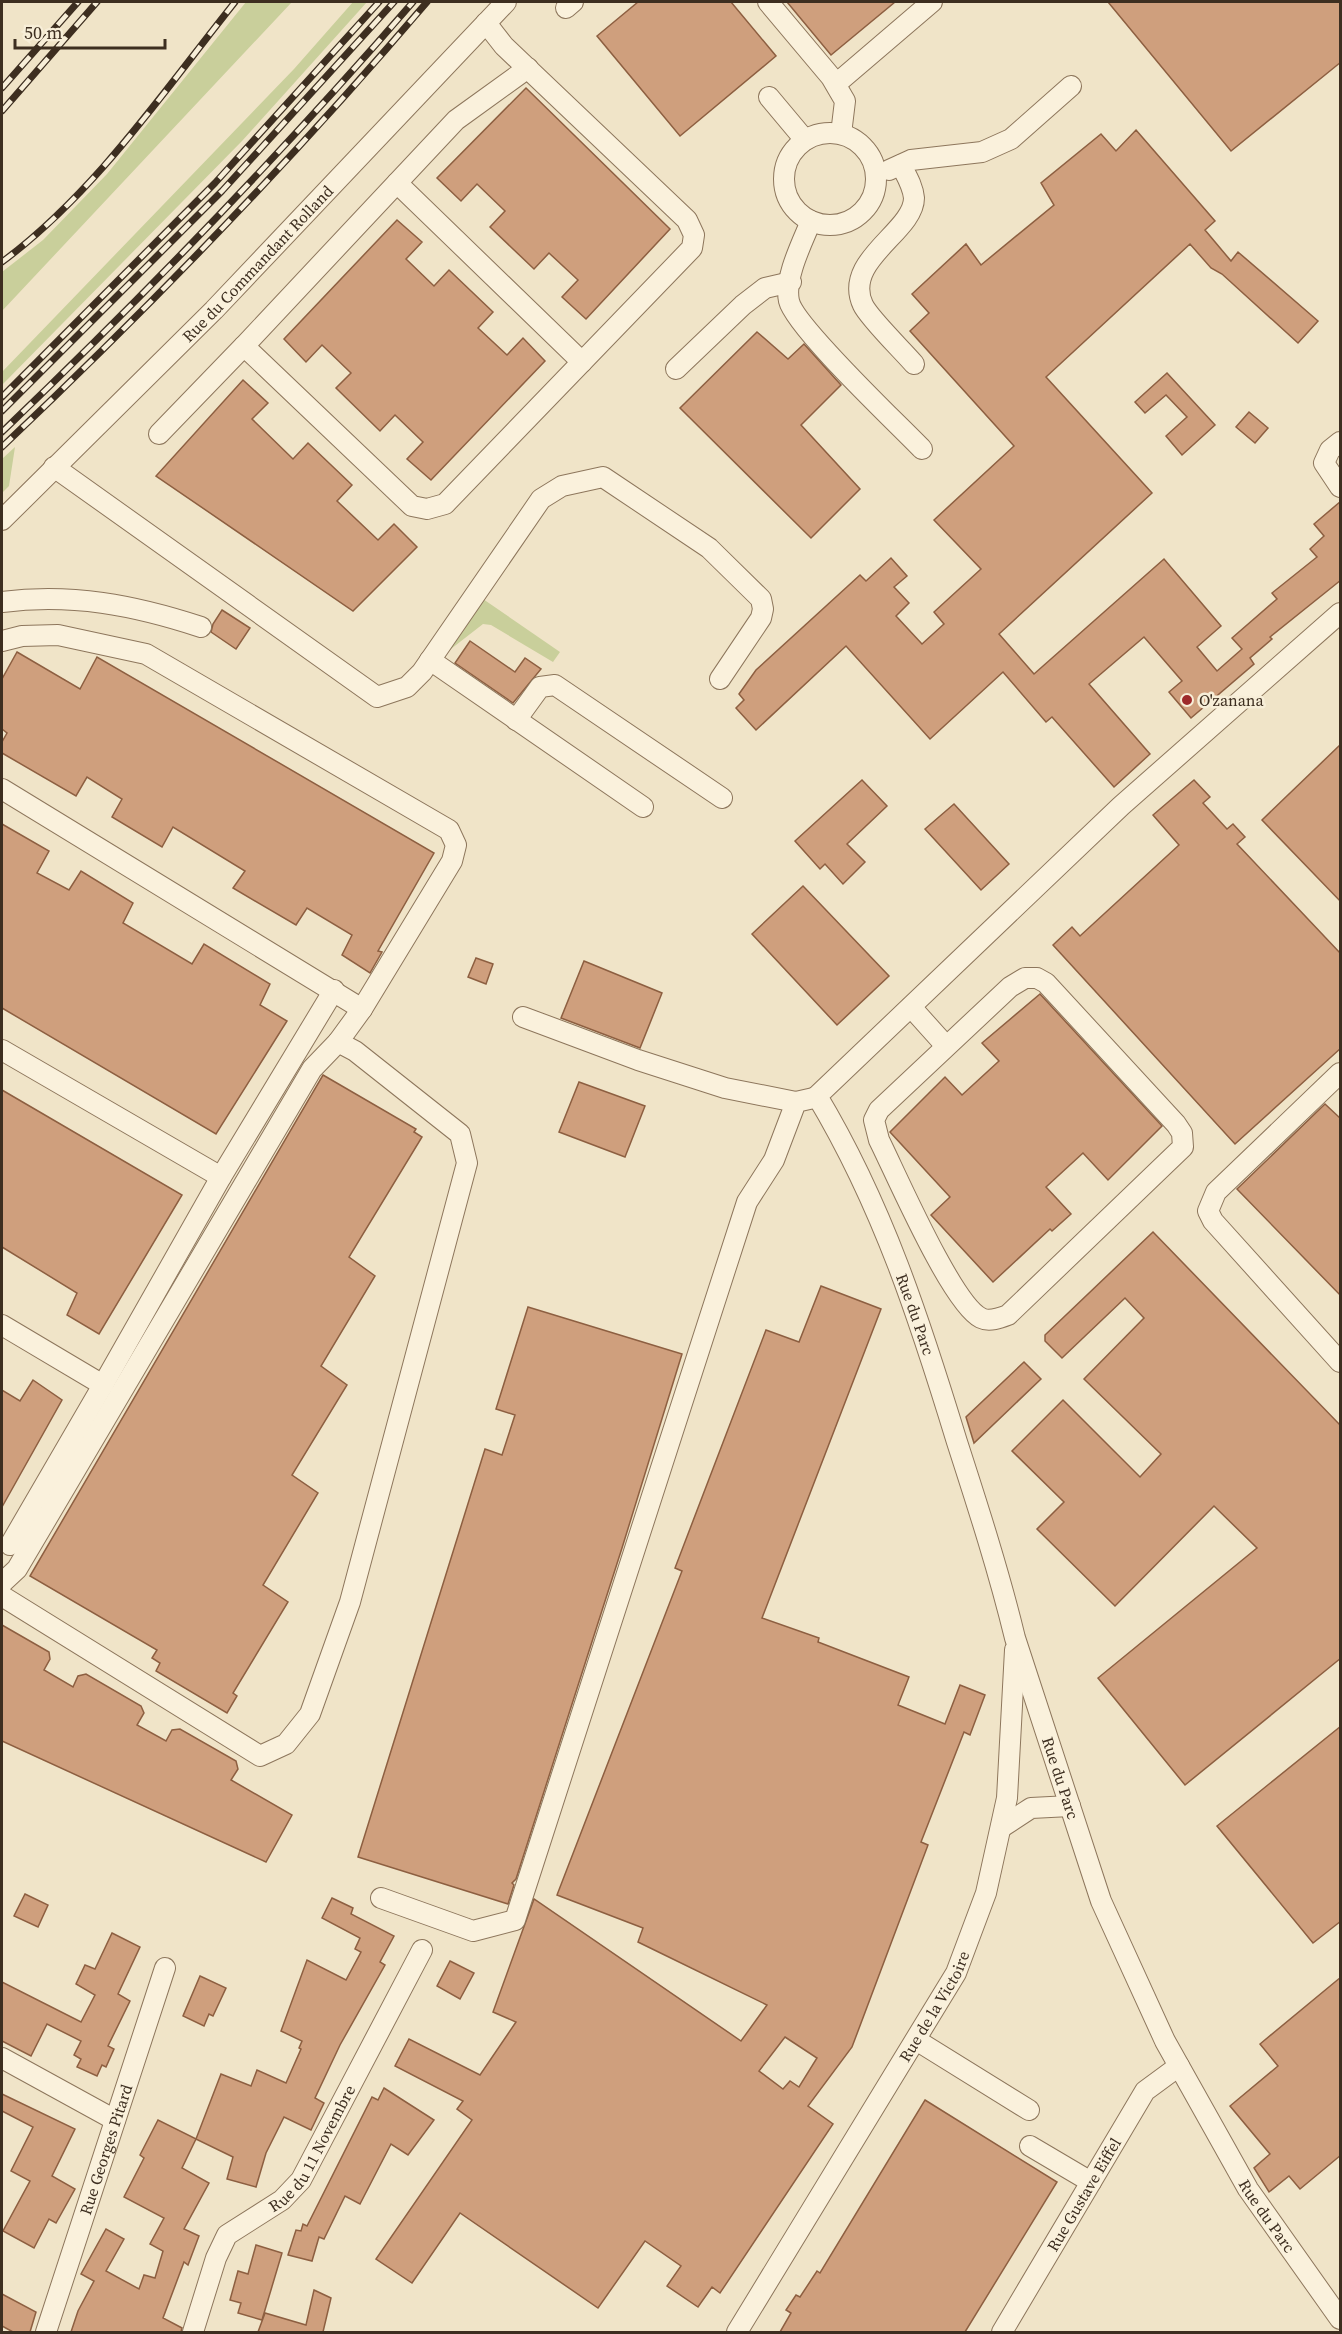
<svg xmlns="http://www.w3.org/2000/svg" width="1342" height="2334" viewBox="0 0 1342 2334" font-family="'Source Serif 4',serif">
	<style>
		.green { fill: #c9cf9b }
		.building { fill: #cf9f7d; stroke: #8d5f41; stroke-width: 1.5; fill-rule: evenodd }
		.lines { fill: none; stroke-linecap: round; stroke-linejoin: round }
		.minor-casing { stroke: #8d765c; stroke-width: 22 }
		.minor { stroke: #faf1dc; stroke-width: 20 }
		.rail-casing { stroke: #3d2e20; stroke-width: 7 }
		.rail { stroke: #f7eed8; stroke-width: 4.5; stroke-dasharray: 14; stroke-linecap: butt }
		.poi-dot { fill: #9e2a2b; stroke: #f7eed8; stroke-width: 2 }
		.labels { text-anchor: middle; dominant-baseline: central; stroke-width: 5; stroke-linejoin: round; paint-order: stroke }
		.street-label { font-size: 16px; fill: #3d2e20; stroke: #f7eed8 }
		.poi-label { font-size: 16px; fill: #3d2e20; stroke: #f7eed8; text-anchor: start }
	</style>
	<rect width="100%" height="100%" fill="#f0e4c8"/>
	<g class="green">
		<polygon points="246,2 292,2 2,311 2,272 43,240 107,174"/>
		<polygon points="353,2 367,2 242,141 2,385 2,372 294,69"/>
		<polygon points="15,447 9,486 2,493 2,459"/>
		<polygon points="483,599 560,652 553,662 491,625 483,624 447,652"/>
	</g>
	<g class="building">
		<polygon points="638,2 731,2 776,56 680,136 597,36"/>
		<polygon points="787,2 895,2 831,55"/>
		<polygon points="1108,2 1341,2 1341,62 1231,151"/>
		<polygon points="526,88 670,229 586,319 562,297 578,280 549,253 534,269 490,227 505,211 477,184 461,201 437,178"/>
		<polygon points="1136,130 1215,221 1205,230 1231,261 1238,252 1318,321 1298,343 1222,274 1211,268 1190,244 1046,377 1152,493 999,634 1034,674 1164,559 1221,626 1197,647 1217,671 1242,649 1232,638 1277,599 1272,593 1317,557 1310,549 1324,536 1314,524 1341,501 1341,580 1270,637 1272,639 1250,658 1254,664 1191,718 1169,692 1182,681 1144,637 1089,684 1150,754 1114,787 1052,717 1046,722 1003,672 930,739 846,646 756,730 736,708 744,700 739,694 756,670 860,575 866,581 891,558 907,576 894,587 909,603 896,616 922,644 944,624 934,612 981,569 934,520 1014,446 910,331 929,313 912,294 966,244 981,265 1054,205 1041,183 1101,134 1116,151"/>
		<polygon points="397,220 422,242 406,259 434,286 449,270 493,312 478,328 507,355 523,338 545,361 431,480 407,459 423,442 395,415 380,431 336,388 351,373 322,345 306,362 284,339"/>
		<polygon points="757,332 788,359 804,344 841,385 801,425 860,489 811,538 680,408"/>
		<polygon points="1167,373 1215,425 1182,455 1166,436 1187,417 1166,395 1145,413 1135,402"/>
		<polygon points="243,380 268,403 252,419 293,459 308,443 352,485 337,501 378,540 394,524 417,547 353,611 156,476"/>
		<polygon points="1249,412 1268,428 1255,443 1236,427"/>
		<polygon points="222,610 250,628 236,649 211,632 213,624"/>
		<polygon points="470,641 515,672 525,658 541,669 513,703 455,663"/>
		<polygon points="17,652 80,689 97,657 434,853 378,951 382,952 370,973 342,955 352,935 307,908 296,925 233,888 245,871 173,827 162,847 112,817 122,799 87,777 76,796 2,753 2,742 7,733 2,729 2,679"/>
		<polygon points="1341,744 1341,902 1262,820"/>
		<polygon points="862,780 887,806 847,844 865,862 843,884 825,864 820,869 795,841"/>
		<polygon points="1194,780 1210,797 1203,803 1227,829 1233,824 1245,837 1237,844 1341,954 1341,1048 1235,1144 1053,945 1072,927 1080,936 1179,845 1153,815"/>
		<polygon points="954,804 1009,864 981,890 925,829"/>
		<polygon points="2,824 49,851 37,873 69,890 81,871 133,903 123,923 192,964 204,944 270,984 260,1005 287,1021 216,1134 2,1008"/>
		<polygon points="803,886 889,976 837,1025 752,934"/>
		<polygon points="476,958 493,964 486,984 468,977"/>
		<polygon points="584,961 662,993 640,1048 561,1018"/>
		<polygon points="1040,994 1162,1126 1108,1180 1083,1153 1046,1187 1071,1214 1052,1231 1050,1229 993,1282 931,1215 950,1197 890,1132 945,1077 962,1095 999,1061 982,1043"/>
		<polygon points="323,1075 416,1129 414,1132 422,1137 349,1257 375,1276 321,1366 347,1385 292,1475 318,1493 263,1585 288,1602 233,1693 237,1696 227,1713 156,1671 160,1663 152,1658 157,1650 30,1576"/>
		<polygon points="579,1082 645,1106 625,1157 559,1132"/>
		<polygon points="2,1090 182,1195 99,1334 67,1315 77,1293 2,1247"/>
		<polygon points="1325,1104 1341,1119 1341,1296 1237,1189"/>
		<polygon points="1153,1232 1341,1426 1341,1658 1185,1785 1098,1678 1257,1548 1214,1506 1115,1606 1037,1529 1064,1502 1012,1451 1063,1400 1140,1477 1161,1454 1084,1379 1144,1318 1125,1298 1062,1358 1045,1341 1045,1335"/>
		<path d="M821,1286L881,1309L762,1618L819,1638L818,1642L909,1677L898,1705L945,1724L960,1685L985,1695L970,1735L964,1732L921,1842L928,1845L852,2047L808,2106L833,2124L720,2293L712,2287L698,2307L667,2286L681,2266L645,2241L598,2308L460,2213L412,2283L376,2259L472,2120L457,2109L463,2101L395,2066L409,2039L480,2075L516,2022L493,2012L534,1899L741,2041L767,2005L638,1942L643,1928L557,1895L682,1571L675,1568L766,1330L799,1342ZM785,2037L817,2058L799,2087L790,2081L783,2089L759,2071Z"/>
		<polygon points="528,1307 682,1354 622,1548 516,1879 512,1883 514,1885 508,1904 358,1857 485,1449 502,1455 515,1415 496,1409"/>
		<polygon points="1024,1362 1041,1379 974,1443 966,1417"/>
		<polygon points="33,1380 62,1400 2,1507 2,1390 20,1401"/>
		<polygon points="2,1625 49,1652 50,1659 44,1670 73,1687 78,1676 86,1674 141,1706 144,1713 137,1725 166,1741 172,1730 180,1729 236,1761 238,1769 231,1780 292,1815 266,1862 2,1741"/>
		<polygon points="1341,1726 1341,1921 1313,1943 1217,1826"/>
		<polygon points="25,1894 48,1905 38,1927 14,1916"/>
		<polygon points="332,1898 353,1908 351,1914 394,1936 380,1962 385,1965 340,2045 315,2098 324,2103 311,2130 284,2117 266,2153 256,2187 227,2179 233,2157 196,2139 182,2168 209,2183 184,2229 199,2236 188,2265 184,2262 163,2318 182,2328 181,2332 71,2332 78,2311 94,2281 81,2274 106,2229 124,2239 106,2271 139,2289 144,2275 155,2278 163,2251 150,2244 164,2218 124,2197 144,2158 140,2155 158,2120 196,2139 221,2074 251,2086 257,2070 286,2083 301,2049 299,2048 302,2041 281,2031 307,1960 346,1980 361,1952 355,1949 360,1938 322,1918"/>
		<polygon points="112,1933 140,1947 118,1994 130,2001 108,2046 114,2049 106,2067 102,2065 97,2076 77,2067 81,2059 74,2055 81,2041 47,2024 31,2056 2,2041 2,1982 81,2022 95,1995 76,1984 85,1965 95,1969"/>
		<polygon points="450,1961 474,1973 460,1999 437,1986"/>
		<polygon points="200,1976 226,1988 213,2016 209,2014 204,2026 183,2016"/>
		<polygon points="1341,1977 1341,2155 1300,2189 1289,2176 1269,2192 1254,2168 1270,2154 1230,2106 1278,2066 1260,2044"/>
		<polygon points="384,2088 434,2120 408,2155 391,2144 360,2204 345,2196 324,2239 319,2237 312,2261 288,2255 296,2230 301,2231 303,2224 307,2226 372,2097 378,2100"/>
		<polygon points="2,2094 75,2129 52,2176 75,2189 56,2223 49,2219 34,2248 3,2231 30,2181 11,2171 33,2127 2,2111"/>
		<polygon points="925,2100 1057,2182 965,2332 780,2332 791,2313 786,2310 796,2295 800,2297 817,2271 820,2273"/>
		<polygon points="256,2245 282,2253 262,2320 238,2313 241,2303 230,2300 238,2271 248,2274"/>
		<polygon points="314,2290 331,2298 323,2332 258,2332 265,2313 306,2325"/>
		<polygon points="2,2294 36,2312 30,2332 13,2332 2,2326"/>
	</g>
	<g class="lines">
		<defs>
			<g id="minor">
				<polyline points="768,2 831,77 845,101 841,134"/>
				<polyline points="566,8 573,2"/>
				<polyline points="836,84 932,2"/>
				<polyline points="769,97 805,140"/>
				<circle cx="830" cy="179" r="46"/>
				<path d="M901,165C906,175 913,186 914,198C914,232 842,260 863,305C869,318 903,351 914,364"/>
				<polyline points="889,170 911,160 982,152 1011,139 1071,86"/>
				<polyline points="397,183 582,362"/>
				<path d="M811,221C802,243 784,278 789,301C795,327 898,424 922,449"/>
				<polyline points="244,346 456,120 528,68"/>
				<polyline points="676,369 743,305 765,288 791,282"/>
				<polyline points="159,434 244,346 412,506 427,509 445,504 692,248 694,235 687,220 504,46 486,23"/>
				<polyline points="1340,442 1330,450 1324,463 1340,487"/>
				<polyline points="54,467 377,697 407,687 422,672 541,499 562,486 603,477 709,548 761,599 763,609 761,618 720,679"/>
				<path id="s1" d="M2,520L214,310L506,2"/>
				<path d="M2,602C71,593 134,605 201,627"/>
				<path id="s2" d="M1340,613L1121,806L817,1096C883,1206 920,1321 957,1442C978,1507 999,1572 1015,1638L1101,1901L1165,2041L1248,2189L1340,2319"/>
				<polyline points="2,641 22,636 58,635 146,654 449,830 456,845 452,861 362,1009 338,1042"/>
				<polyline points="430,660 643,807"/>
				<polyline points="516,720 540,687 555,685 722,798"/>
				<polyline points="2,789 362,1009"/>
				<path d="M1025,978H1037L1046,983L1176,1124L1182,1133L1183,1147L1008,1315C1000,1318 989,1322 981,1318C952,1304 896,1174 879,1140L874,1120L879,1110L1010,987Z"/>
				<polyline points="911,1007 946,1046"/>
				<polyline points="523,1017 638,1060 725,1088 796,1102"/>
				<polyline points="2,1050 221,1177 334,990"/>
				<polyline points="1340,1073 1216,1192 1208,1211 1213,1221 1340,1362"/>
				<polyline points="2,1325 103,1385 221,1177"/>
				<polyline points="10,1545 103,1385"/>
				<polyline points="2,1583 17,1569 312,1069 338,1042 355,1051 460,1134 467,1163 350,1602 310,1714 286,1744 260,1756 2,1596"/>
				<polyline points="1002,1827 1031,1808 1070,1806"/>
				<polyline points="381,1898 473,1931 515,1920 747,1202 774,1160 796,1102 818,1097"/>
				<polyline points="916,2040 1029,2110"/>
				<polyline points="2,2058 115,2120"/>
				<polyline points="1030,2146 1091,2182"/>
				<path id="s3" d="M46,2332L165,1968"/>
				<path id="s4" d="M193,2332L216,2258L227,2235L282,2200L301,2180L422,1950"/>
				<path id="s5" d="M737,2332L956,1973L986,1893L1007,1798L1015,1650"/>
				<path id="s6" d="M1002,2332L1145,2091L1179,2066"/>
			</g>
		</defs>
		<use href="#minor" class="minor-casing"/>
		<use href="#minor" class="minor"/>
		<defs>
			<g id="rail">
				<polyline points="2,88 78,2"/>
				<polyline points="2,111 97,2"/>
				<path d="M2,262C96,192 163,92 235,2"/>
				<polyline points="2,397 215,183 379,2"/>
				<polyline points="2,411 222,191 394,2"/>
				<path d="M2,432C145,295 283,152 413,2"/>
				<path d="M2,447C151,306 294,158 427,2"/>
			</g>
		</defs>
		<use href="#rail" class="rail-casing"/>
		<use href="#rail" class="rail"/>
	</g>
	<circle class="poi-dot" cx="1187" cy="700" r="6"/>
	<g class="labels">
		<g class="street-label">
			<text stroke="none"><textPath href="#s1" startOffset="362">Rue du Commandant Rolland</textPath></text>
			<text stroke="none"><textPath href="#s2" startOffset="952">Rue du Parc</textPath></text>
			<text stroke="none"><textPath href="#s2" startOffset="1438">Rue du Parc</textPath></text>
			<text stroke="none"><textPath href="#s5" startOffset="381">Rue de la Victoire</textPath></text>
			<text stroke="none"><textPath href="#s4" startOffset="228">Rue du 11 Novembre</textPath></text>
			<text stroke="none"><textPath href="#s3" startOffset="192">Rue Georges Pitard</textPath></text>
			<text stroke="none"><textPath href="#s6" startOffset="160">Rue Gustave Eiffel</textPath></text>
			<text stroke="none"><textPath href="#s2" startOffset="1924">Rue du Parc</textPath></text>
		</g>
		<g class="poi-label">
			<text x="1199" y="700">O'zanana</text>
		</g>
	</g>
	<rect width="1342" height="2334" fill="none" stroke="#3d2e20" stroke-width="6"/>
	<path d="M15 39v9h150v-9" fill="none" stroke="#3d2e20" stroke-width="3"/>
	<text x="24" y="39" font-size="18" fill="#3d2e20" stroke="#f7eed8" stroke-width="4.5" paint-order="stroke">50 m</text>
</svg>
